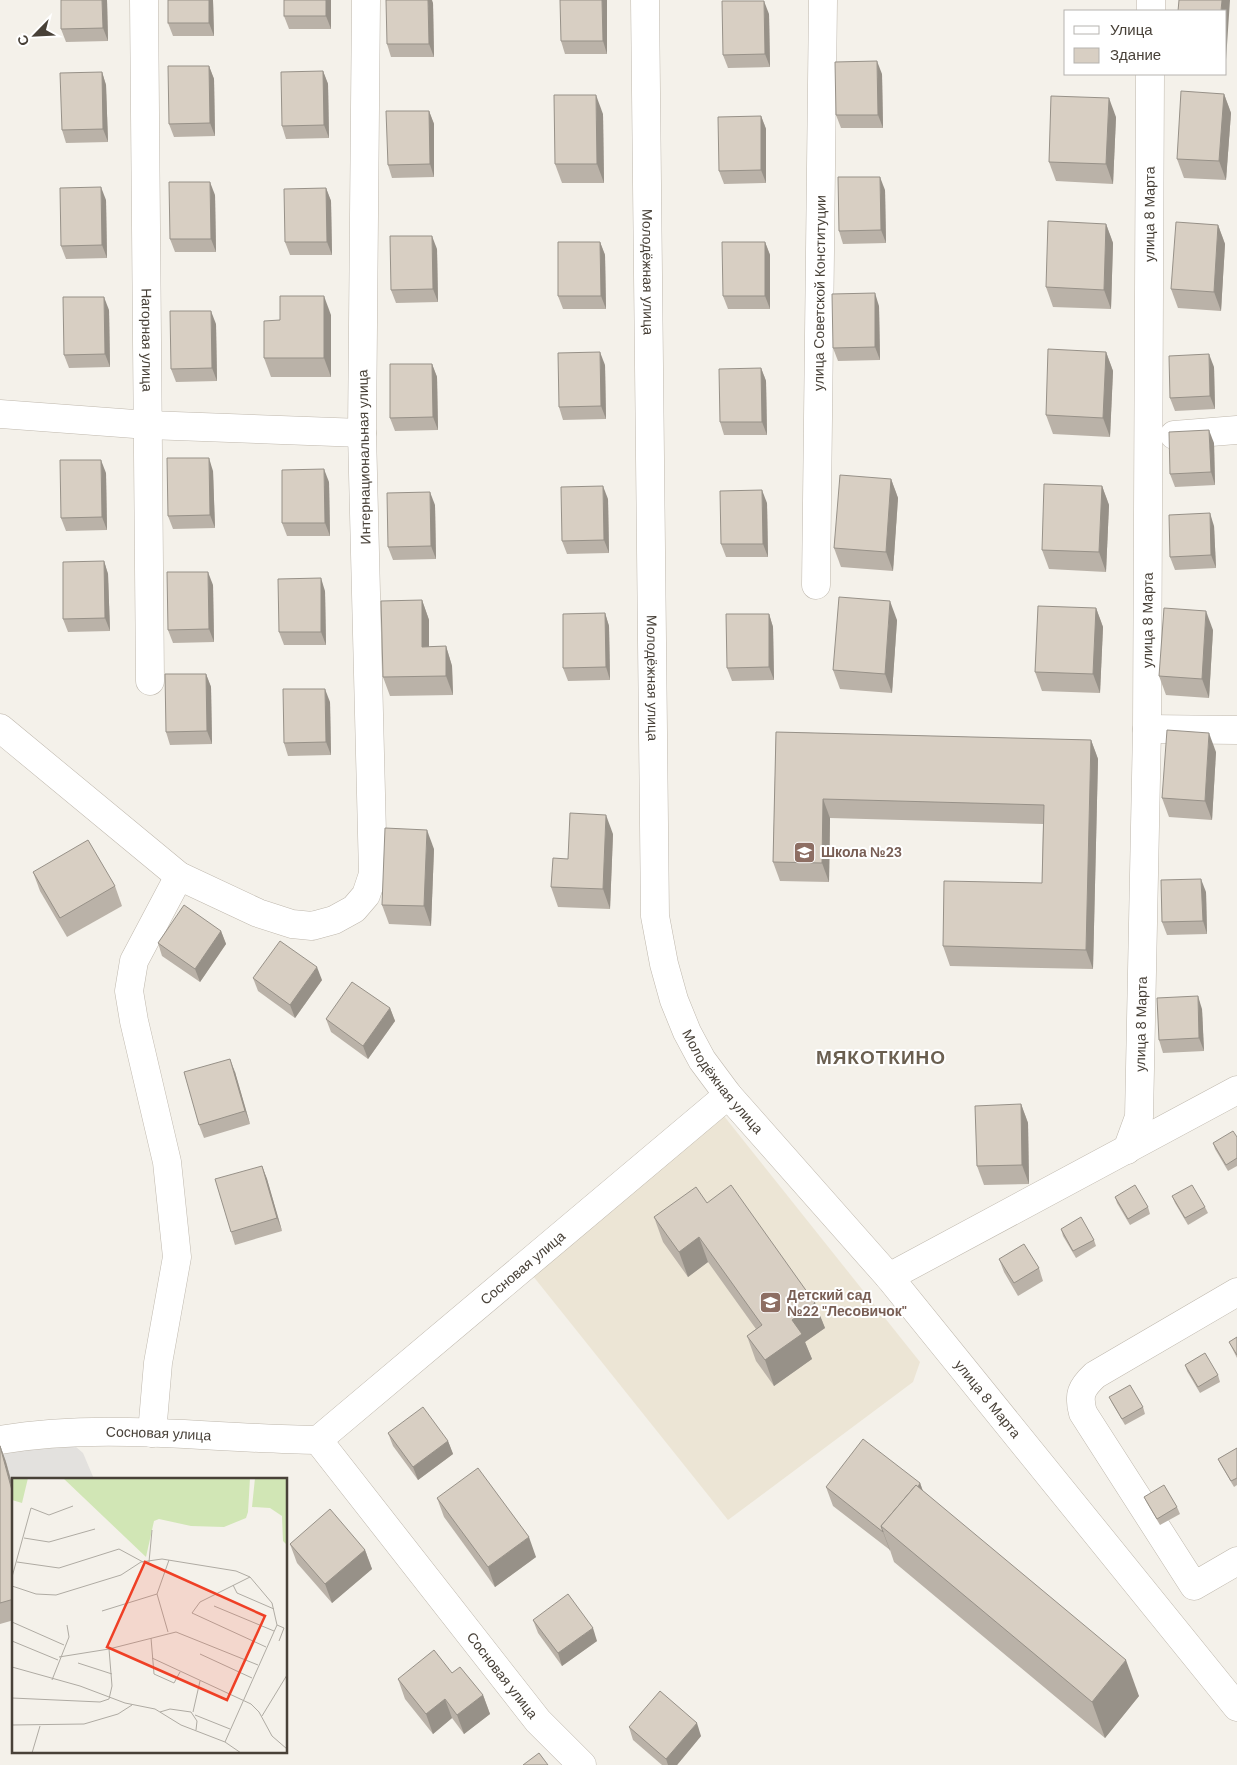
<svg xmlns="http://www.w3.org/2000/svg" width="1237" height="1765" viewBox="0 0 1237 1765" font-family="'DM Sans',sans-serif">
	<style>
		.education { fill: #ece5d5 }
		.parking { fill: #e3e1de }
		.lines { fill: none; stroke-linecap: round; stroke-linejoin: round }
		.minor-casing { stroke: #bfb8ad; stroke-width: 29 }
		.minor { stroke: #fff; stroke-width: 28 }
		.wall { fill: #bab2a8 }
		.shaded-wall { fill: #979188 }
		.building { fill: #d8cfc3; stroke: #979188 }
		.labels { text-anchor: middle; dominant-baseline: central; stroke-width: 4; stroke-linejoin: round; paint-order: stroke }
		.street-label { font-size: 14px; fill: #484138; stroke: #fff }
		.education-label { font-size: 14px; font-weight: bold; fill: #785e54; stroke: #fff; text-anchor: start }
		.district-label { font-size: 19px; font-weight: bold; letter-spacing: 1px; fill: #6a5f50; stroke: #fff }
		.inset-road { fill: none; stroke: #afaba3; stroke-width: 1 }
		.view { fill: #ef4026; fill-opacity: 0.15; stroke: #ef4026; stroke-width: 2.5 }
		.inset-edge { fill: none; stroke: #484138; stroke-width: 2.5 }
	</style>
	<rect width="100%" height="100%" fill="#f4f1ea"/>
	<polygon class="education" points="720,1111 920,1362 913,1382 728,1520 529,1271"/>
	<polygon class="parking" points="61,1434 83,1453 94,1479 14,1479 14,1491 6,1462 0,1459 0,1440"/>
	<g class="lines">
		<defs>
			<g id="minor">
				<path id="s1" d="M144,0L150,681"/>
				<path id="s2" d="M645,0L655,916L664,964L674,1000L687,1032L702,1060L728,1095L889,1277L1237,1707"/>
				<polyline points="1151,11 1151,0"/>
				<polyline points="0,414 148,425 362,433"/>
				<polyline points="1174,435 1237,430"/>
				<path id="s3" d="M816,585L823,0"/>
				<polyline points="0,728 179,876 258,913 292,924 312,926 334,920 354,909 366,895 373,874 362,433 366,0"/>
				<polyline points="1147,729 1237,730"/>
				<path id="s4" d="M1127,1150L1139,1117L1147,729L1150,74"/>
				<polyline points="889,1277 1237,1090"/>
				<path d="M1237,1292L1095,1375C1081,1388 1078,1395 1083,1413L1194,1586L1237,1561"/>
				<polyline points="152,1433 158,1363 177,1257 167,1162 134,1021 129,991 134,961 179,876"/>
				<path id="s5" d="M0,1440C104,1422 213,1439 318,1440L728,1095"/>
				<path id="s6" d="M318,1440L538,1721L582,1765"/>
			</g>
		</defs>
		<use href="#minor" class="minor-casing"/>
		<use href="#minor" class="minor"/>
	</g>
	<g class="wall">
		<polygon points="107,0 108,41 66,42 61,29"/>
		<polygon points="213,0 214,36 173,36 168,23"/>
		<polygon points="284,0 331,0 331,29 289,29 284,16"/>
		<polygon points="607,0 607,54 565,54 561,41"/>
		<polygon points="433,3 434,57 391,57 387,44"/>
		<polygon points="769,14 770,67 728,68 723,55"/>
		<polygon points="209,66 214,79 215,136 174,137 169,124"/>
		<polygon points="323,71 328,84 329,138 286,139 282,126"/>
		<polygon points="102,72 106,85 108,142 66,143 62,130"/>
		<polygon points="882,74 883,128 841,128 836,115"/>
		<polygon points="1224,94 1231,113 1226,180 1184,178 1177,159"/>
		<polygon points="429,111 434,124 434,177 392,178 388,165"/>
		<polygon points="603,114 604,183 562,183 555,164"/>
		<polygon points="761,116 766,129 766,183 724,184 719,171"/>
		<polygon points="1116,117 1113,184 1056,181 1049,162"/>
		<polygon points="326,188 331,201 332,255 290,255 285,242"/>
		<polygon points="885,190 886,243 843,244 839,231"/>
		<polygon points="215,195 216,252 175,252 170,239"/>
		<polygon points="106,200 107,258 66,259 61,246"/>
		<polygon points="1106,224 1113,243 1111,309 1053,307 1046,287"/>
		<polygon points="1218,225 1225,244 1221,311 1178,308 1171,289"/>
		<polygon points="600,242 605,255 606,309 563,309 558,296"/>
		<polygon points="765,242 770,255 770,309 728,309 723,296"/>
		<polygon points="437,249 438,302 396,303 391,290"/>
		<polygon points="879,306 880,360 838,361 833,348"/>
		<polygon points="109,310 110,367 69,368 64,355"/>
		<polygon points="331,315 331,377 271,377 264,358 280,320"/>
		<polygon points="216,324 217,381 176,382 171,369"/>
		<polygon points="1106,352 1113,371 1110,437 1053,434 1046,415"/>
		<polygon points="432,364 437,377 438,430 395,431 390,418"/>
		<polygon points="605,365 606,419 563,420 559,407"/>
		<polygon points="1214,367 1215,409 1175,411 1170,398"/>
		<polygon points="761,368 766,381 767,435 724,435 720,422"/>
		<polygon points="1214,443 1215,485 1175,487 1170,474"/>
		<polygon points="213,471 215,528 173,529 168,516"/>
		<polygon points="106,473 107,530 66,531 61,518"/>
		<polygon points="891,479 898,498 893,571 841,567 834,548"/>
		<polygon points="329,482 330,536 287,536 282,523"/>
		<polygon points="1102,486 1109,505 1106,572 1049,569 1042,550"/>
		<polygon points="608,499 609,553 567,554 562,541"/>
		<polygon points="767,503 768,557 726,557 721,544"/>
		<polygon points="435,505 436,559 393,560 388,547"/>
		<polygon points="1214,526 1216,568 1175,570 1170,557"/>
		<polygon points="104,561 108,574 110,631 68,632 63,619"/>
		<polygon points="213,585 214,642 173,643 168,630"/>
		<polygon points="325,591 326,645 284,645 279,632"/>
		<polygon points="422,600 429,620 429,647 446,646 452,666 453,695 390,696 383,677"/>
		<polygon points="1096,608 1103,627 1100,693 1042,691 1035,672"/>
		<polygon points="605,613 609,626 610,680 568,681 563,668"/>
		<polygon points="769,614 773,627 774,680 732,681 727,668"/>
		<polygon points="897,620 892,693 840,689 833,670"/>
		<polygon points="1213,630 1209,698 1166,695 1159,676"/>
		<polygon points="206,674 211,687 212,744 170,745 166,732"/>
		<polygon points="330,702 331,755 288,756 284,743"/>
		<polygon points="776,732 1091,740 1098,759 1093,969 950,966 943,946 1042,883 1043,824 830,818 829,882 780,881 773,862"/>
		<polygon points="1216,752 1212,820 1169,817 1162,798"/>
		<polygon points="613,834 610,909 558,907 551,887"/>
		<polygon points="434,849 431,926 389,924 382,905"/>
		<polygon points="33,872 115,886 122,906 67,937 40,891"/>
		<polygon points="1206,892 1207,934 1167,935 1162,922"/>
		<polygon points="221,931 226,944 200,982 162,956 158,943"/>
		<polygon points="253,978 322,980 295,1018 258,991"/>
		<polygon points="390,1008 395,1021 368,1059 331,1032 326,1019"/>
		<polygon points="1202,1009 1204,1051 1163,1053 1159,1040"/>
		<polygon points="235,1072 250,1124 204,1138 199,1125"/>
		<polygon points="1021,1104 1028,1123 1029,1184 984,1185 977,1166"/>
		<polygon points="1237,1137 1237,1166 1228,1171 1215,1149 1213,1143"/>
		<polygon points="262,1166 267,1179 282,1231 235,1245 231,1232"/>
		<polygon points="1172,1196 1205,1207 1208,1213 1188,1225 1175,1203"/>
		<polygon points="1115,1197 1148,1207 1150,1214 1130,1225 1117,1203"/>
		<polygon points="707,1203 815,1303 825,1328 805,1342 812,1359 774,1386 756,1361 747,1336 756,1329 708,1262 688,1277 663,1242 654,1217"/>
		<polygon points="1061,1229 1094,1240 1096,1246 1076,1258 1063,1236"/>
		<polygon points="999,1259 1039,1268 1043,1281 1018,1296 1004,1272"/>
		<polygon points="1237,1337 1237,1358 1229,1342"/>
		<polygon points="1185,1365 1218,1375 1220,1382 1200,1393 1187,1371"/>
		<polygon points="1109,1397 1143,1407 1145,1414 1125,1425 1112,1403"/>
		<polygon points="388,1433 448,1441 453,1454 418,1480 393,1446"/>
		<polygon points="0,1445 6,1462 14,1491 14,1620 0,1624"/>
		<polygon points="1237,1448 1237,1485 1234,1487 1221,1465 1218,1459"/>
		<polygon points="920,1483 923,1491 1139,1696 1105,1738 894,1562 890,1550 833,1506 826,1487"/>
		<polygon points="1144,1497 1177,1507 1180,1514 1160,1525 1147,1503"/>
		<polygon points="437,1498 536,1557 495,1587 444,1517"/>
		<polygon points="290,1544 365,1550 372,1569 332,1603 297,1563"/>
		<polygon points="533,1620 597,1641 562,1666 538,1633"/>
		<polygon points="452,1673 483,1695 490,1714 464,1734 452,1718 433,1734 405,1699 398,1679"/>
		<polygon points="629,1727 701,1736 677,1765 662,1765 633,1740"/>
	</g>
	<g class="shaded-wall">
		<polygon points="102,0 107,0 108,41 103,28"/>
		<polygon points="209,0 213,0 214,36 209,23"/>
		<polygon points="326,0 331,0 331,29 326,16"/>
		<polygon points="428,0 432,0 433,3 434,57 429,44"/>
		<polygon points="602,0 607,0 607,54 603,41"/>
		<polygon points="1222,0 1230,0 1226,60 1226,11 1221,11"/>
		<polygon points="764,1 769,14 770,67 765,54"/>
		<polygon points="877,61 882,74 883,128 878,115"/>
		<polygon points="209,66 214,79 215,136 210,123"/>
		<polygon points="323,71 328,84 329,138 324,125"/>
		<polygon points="102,72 106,85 108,142 103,129"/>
		<polygon points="1224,94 1231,113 1226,180 1219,161"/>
		<polygon points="596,95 603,114 604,183 597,164"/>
		<polygon points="1109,98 1116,117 1113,184 1106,164"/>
		<polygon points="429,111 434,124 434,177 430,164"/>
		<polygon points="761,116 766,129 766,183 761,170"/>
		<polygon points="880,177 885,190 886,243 881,230"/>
		<polygon points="210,182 215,195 216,252 211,239"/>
		<polygon points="101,187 106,200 107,258 102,245"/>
		<polygon points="326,188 331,201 332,255 327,242"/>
		<polygon points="1106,224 1113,243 1111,309 1104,290"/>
		<polygon points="1218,225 1225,244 1221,311 1214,292"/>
		<polygon points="432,236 437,249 438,302 433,289"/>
		<polygon points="600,242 605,255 606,309 601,296"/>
		<polygon points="765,242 770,255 770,309 765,296"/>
		<polygon points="875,293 879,306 880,360 875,347"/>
		<polygon points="324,296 331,315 331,377 324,358"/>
		<polygon points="104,297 109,310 110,367 105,354"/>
		<polygon points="211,311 216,324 217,381 212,368"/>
		<polygon points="600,352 605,365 606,419 601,406"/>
		<polygon points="1106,352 1113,371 1110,437 1103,418"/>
		<polygon points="1209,354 1214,367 1215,409 1210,396"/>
		<polygon points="432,364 437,377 438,430 433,417"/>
		<polygon points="761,368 766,381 767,435 762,422"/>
		<polygon points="1209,430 1214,443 1215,485 1211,472"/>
		<polygon points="209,458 213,471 215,528 210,515"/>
		<polygon points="101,460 106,473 107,530 102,517"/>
		<polygon points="324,469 329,482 330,536 325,523"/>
		<polygon points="891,479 898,498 893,571 886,552"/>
		<polygon points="603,486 608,499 609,553 604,540"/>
		<polygon points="1102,486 1109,505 1106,572 1099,552"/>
		<polygon points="762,490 767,503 768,557 763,544"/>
		<polygon points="430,492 435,505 436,559 431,546"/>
		<polygon points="1210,513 1214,526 1216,568 1211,555"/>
		<polygon points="104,561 108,574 110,631 105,618"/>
		<polygon points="208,572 213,585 214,642 209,629"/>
		<polygon points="321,578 325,591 326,645 321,632"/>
		<polygon points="422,600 429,620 429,666 422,647"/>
		<polygon points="890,601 897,620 892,693 885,674"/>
		<polygon points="1096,608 1103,627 1100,693 1093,674"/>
		<polygon points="1206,611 1213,630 1209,698 1202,679"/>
		<polygon points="605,613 609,626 610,680 606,667"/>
		<polygon points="769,614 773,627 774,680 769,667"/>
		<polygon points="446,646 452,666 453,695 446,676"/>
		<polygon points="206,674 211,687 212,744 207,731"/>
		<polygon points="325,689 330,702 331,755 326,742"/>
		<polygon points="1209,733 1216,752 1212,820 1205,801"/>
		<polygon points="1091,740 1098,759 1093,969 1086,950"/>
		<polygon points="823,799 830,818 829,882 822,863"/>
		<polygon points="606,815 613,834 610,909 603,889"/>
		<polygon points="427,830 434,849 431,926 424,906"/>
		<polygon points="1201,879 1206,892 1207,934 1203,921"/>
		<polygon points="221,931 226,944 200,982 195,969"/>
		<polygon points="317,967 322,980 295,1018 290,1005"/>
		<polygon points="1198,996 1202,1009 1204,1051 1199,1038"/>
		<polygon points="390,1008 395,1021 368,1059 363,1046"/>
		<polygon points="230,1059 235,1072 250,1124 245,1111"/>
		<polygon points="1021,1104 1028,1123 1029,1184 1022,1165"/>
		<polygon points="262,1166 267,1179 282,1231 277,1218"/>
		<polygon points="699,1237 708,1262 688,1277 679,1252"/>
		<polygon points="815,1303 825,1328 805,1342 812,1359 774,1386 765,1360 792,1320"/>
		<polygon points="448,1441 453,1454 418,1480 413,1467"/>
		<polygon points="0,1445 6,1462 14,1491 14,1498"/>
		<polygon points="920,1483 927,1503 885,1529"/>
		<polygon points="883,1531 890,1550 890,1551 883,1532"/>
		<polygon points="529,1537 536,1557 495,1587 488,1567"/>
		<polygon points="365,1550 372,1569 332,1603 325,1584"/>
		<polygon points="593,1628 597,1641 562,1666 558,1653"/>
		<polygon points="1126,1660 1139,1696 1105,1738 1092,1702"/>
		<polygon points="483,1695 490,1714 464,1734 457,1715"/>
		<polygon points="445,1699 452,1718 433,1734 426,1714"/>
		<polygon points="697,1723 701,1736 677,1765 668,1765 666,1759"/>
	</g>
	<g class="building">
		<polygon points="61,0 102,0 103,28 61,29"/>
		<rect x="168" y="0" width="41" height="23"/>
		<rect x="284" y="0" width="42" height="16"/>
		<polygon points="386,0 428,0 429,44 387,44"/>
		<polygon points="560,0 602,0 603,41 561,41"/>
		<polygon points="1179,0 1222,0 1221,11 1178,11"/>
		<polygon points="722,1 764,1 765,54 723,55"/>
		<polygon points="877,61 878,115 836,115 835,62"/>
		<polygon points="168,66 209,66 210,123 169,124"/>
		<polygon points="323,71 324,125 282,126 281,72"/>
		<polygon points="102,72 103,129 62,130 60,73"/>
		<polygon points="1181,91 1224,94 1219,161 1177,159"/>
		<polygon points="554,95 596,95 597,164 555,164"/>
		<polygon points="1051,96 1109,98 1106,164 1049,162"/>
		<polygon points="386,111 429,111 430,164 388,165"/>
		<polygon points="761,116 761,170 719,171 718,117"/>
		<polygon points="838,177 880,177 881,230 839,231"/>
		<polygon points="169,182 210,182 211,239 170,239"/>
		<polygon points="101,187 102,245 61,246 60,188"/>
		<polygon points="326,188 327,242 285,242 284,189"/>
		<polygon points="1048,221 1106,224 1104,290 1046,287"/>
		<polygon points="1176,222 1218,225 1214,292 1171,289"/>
		<polygon points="390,236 432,236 433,289 391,290"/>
		<polygon points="558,242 600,242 601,296 558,296"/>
		<polygon points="722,242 765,242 765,296 723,296"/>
		<polygon points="875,293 875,347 833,348 832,294"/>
		<polygon points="280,296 324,296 324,358 264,358 264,321 280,320"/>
		<polygon points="63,297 104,297 105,354 64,355"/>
		<polygon points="170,311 211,311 212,368 171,369"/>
		<polygon points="1048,349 1106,352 1103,418 1046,415"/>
		<polygon points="600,352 601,406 559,407 558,353"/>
		<polygon points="1209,354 1210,396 1170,398 1169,356"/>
		<polygon points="390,364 432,364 433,417 390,418"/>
		<polygon points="761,368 762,422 720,422 719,369"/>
		<polygon points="1209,430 1211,472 1170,474 1169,432"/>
		<polygon points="167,458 209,458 210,515 168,516"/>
		<polygon points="60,460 101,460 102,517 61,518"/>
		<polygon points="324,469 325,523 282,523 282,470"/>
		<polygon points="840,475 891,479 886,552 834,548"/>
		<polygon points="1044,484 1102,486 1099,552 1042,550"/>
		<polygon points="603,486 604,540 562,541 561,487"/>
		<polygon points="762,490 763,544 721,544 720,491"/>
		<polygon points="430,492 431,546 388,547 387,493"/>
		<polygon points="1210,513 1211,555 1170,557 1169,515"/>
		<polygon points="104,561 105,618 63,619 63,562"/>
		<polygon points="167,572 208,572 209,629 168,630"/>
		<polygon points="321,578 321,632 279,632 278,579"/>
		<polygon points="839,597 890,601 885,674 833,670"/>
		<polygon points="422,600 422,647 446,646 446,676 383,677 381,601"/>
		<polygon points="1038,606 1096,608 1093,674 1035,672"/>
		<polygon points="1164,608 1206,611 1202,679 1159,676"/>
		<polygon points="605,613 606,667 563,668 563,614"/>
		<polygon points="726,614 769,614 769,667 727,668"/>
		<polygon points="165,674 206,674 207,731 166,732"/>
		<polygon points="283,689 325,689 326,742 284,743"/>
		<polygon points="1167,730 1209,733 1205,801 1162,798"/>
		<polygon points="776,732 1091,740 1086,950 943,946 944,881 1042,883 1044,805 823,799 822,863 773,862"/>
		<polygon points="570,813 606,815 603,889 551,887 553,858 568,859"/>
		<polygon points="385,828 427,830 424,906 382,905"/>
		<polygon points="88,840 115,886 60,918 33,872"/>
		<polygon points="1201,879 1203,921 1162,922 1161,880"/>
		<polygon points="184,905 221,931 195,969 158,943"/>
		<polygon points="280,941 317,967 290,1005 253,978"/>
		<polygon points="352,982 390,1008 363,1046 326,1019"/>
		<polygon points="1198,996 1199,1038 1159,1040 1157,998"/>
		<polygon points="230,1059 245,1111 199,1125 184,1072"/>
		<polygon points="1021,1104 1022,1165 977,1166 975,1106"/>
		<polygon points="1233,1131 1237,1137 1237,1158 1226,1165 1213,1143"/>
		<polygon points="262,1166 277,1218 231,1232 215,1179"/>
		<polygon points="731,1185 815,1303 792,1320 802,1334 765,1360 747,1336 762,1325 699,1237 679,1252 654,1217 696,1187 707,1203"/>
		<polygon points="1135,1185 1148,1207 1128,1219 1115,1197"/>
		<polygon points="1192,1185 1205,1207 1185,1218 1172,1196"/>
		<polygon points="1081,1217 1094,1240 1073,1251 1061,1229"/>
		<polygon points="1024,1244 1039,1268 1014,1283 999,1259"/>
		<polygon points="1237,1337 1237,1355 1229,1342"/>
		<polygon points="1205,1353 1218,1375 1198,1387 1185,1365"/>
		<polygon points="1130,1385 1143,1407 1122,1419 1109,1397"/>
		<polygon points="423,1407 448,1441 413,1467 388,1433"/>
		<polygon points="863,1439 920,1483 918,1487 916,1485 881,1526 883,1532 826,1487"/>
		<polygon points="0,1446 14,1498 14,1599 0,1603"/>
		<polygon points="1237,1448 1237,1478 1231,1481 1218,1459"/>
		<polygon points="478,1468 529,1537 488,1567 437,1498"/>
		<polygon points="916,1485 1126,1660 1092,1702 881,1526"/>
		<polygon points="1164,1485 1177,1507 1157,1519 1144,1497"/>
		<polygon points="330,1509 365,1550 325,1584 290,1544"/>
		<polygon points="568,1594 593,1628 558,1653 533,1620"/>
		<polygon points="434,1650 452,1673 460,1667 483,1695 457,1715 445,1699 426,1714 398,1679"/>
		<polygon points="660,1691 697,1723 666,1759 629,1727"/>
		<polygon points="539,1753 548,1765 523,1765"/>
	</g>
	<defs>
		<symbol id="school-square" viewBox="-11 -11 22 22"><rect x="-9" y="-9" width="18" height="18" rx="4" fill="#8d6e63" stroke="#fff"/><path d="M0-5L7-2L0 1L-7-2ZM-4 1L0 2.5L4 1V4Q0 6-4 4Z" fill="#fff"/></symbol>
	</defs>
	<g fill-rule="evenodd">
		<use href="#school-square" x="792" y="840" width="25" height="25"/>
		<use href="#school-square" x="758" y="1290" width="25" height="25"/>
	</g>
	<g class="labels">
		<g class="street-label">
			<text stroke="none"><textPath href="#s4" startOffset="938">улица 8 Марта</textPath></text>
			<text stroke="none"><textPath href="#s2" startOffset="272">Молодёжная улица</textPath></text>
			<text stroke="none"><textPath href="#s3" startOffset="292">улица Советской Конституции</textPath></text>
			<text stroke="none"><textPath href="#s1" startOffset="340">Нагорная улица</textPath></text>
			<text transform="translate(364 457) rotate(-91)">Интернациональная улица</text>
			<text stroke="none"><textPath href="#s4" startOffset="532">улица 8 Марта</textPath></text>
			<text stroke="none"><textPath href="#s2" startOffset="678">Молодёжная улица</textPath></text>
			<text stroke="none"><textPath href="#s4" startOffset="128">улица 8 Марта</textPath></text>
			<text stroke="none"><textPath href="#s2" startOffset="1098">Молодёжная улица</textPath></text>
			<text stroke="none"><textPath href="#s5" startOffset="586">Сосновая улица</textPath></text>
			<text stroke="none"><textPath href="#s2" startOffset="1512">улица 8 Марта</textPath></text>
			<text stroke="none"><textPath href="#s5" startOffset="159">Сосновая улица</textPath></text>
			<text stroke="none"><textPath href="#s6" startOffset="299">Сосновая улица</textPath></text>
		</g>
		<g class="education-label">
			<text x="821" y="852">Школа №23</text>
			<text x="787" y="1295">Детский сад<tspan x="787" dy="16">№22 "Лесовичок"</tspan></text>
		</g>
		<g class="district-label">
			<text x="881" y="1057">МЯКОТКИНО</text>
		</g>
	</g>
	<g transform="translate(12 1478)">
		<rect width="275" height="275" fill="#f4f1ea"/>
		<path d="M0,0H16L10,25L0,22ZM51,0H238L236,34L234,40L212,49L179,48L147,41L142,43L134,79ZM243,0H275V67L271,63L270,38L258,30L240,29Z" fill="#d1e6b5"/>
		<path class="inset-road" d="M12,60L37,64L83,51M5,84L47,90L107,71L131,84M137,84L140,52M0,99L19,30L37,37L61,28M238,99L188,124L180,135L254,169M221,107L225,115L262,131M0,108L24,116L44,117L109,97L129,84L150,81L224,93L238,99L260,125L265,147L213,264M202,128L262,153M90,133L145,116M0,144L52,167M265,147L272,150L267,163M156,154L145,116L157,82M139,160L142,196L162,205L168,194M0,163L46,182M188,176L240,200M47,179L97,171L164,154L246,187M140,180L239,226L247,234L260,258L275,271M66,185L100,196M0,189L68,208L113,225L143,231L169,247L213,264L229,275M40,202L57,159L55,147M0,220L88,224L97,221L100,208L97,171M148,234L158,231L179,234L185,243L184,252M181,234L188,203M183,237L218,251M250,238L275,197M0,247L72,246L106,236L120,227M20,275L28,248"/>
		<path class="view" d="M133,84L253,138L215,222L95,169Z"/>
		<rect width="275" height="275" class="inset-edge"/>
	</g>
	<rect x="1064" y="10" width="162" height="65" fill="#ffffff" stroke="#b6b3af"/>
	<rect x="1074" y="26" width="25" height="8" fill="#ffffff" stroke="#b6b3af"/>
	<text x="1110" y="35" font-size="15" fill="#484138">Улица</text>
	<rect x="1074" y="48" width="25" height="15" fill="#d8cfc3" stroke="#b6b3af"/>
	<text x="1110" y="60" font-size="15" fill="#484138">Здание</text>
	<g transform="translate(35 35) rotate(246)" stroke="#ffffff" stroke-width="4" paint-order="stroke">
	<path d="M0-4L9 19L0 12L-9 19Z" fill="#484138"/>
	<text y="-8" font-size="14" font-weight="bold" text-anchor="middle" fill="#484138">С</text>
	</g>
</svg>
